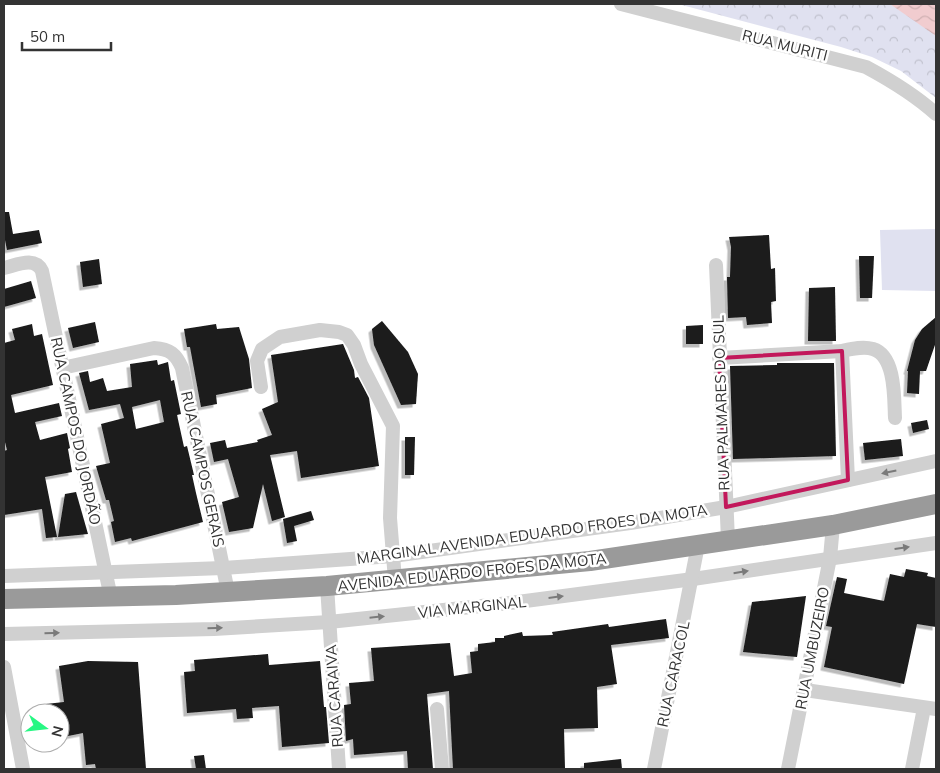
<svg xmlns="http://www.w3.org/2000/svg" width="940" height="773" viewBox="0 0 940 773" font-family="Mulish,sans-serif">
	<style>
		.green { fill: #e0e1f0 }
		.park { fill: url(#park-crowns) }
		.water { fill: url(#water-waves) }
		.building { fill: #1a1a1a; fill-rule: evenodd; filter: url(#shadow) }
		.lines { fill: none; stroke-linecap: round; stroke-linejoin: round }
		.minor { stroke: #d0d0d0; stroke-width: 14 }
		.highway { stroke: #9a9a9a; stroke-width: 20 }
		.oneway { fill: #7a7a7a }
		.marked { fill: none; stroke: #c2185b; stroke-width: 4; stroke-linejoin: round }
		.labels { text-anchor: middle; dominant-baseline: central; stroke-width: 5; stroke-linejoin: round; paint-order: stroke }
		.street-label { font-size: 15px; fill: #333; stroke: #fff }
	</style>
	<defs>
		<pattern id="park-crowns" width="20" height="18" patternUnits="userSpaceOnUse" patternTransform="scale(1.25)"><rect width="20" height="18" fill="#e0e1f0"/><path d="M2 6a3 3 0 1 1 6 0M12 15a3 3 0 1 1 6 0" fill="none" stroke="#c1c2ce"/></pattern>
		<pattern id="water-waves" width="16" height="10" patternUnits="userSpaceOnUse" patternTransform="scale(1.25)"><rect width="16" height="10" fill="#f1cccf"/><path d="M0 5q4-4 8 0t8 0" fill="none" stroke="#cfb0b2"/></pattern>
		<filter id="shadow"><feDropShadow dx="-3.5" dy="3.5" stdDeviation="0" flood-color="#0004"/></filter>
	</defs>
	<rect width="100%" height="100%" fill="#fff"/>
	<polygon class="green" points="936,229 936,291 882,290 880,230"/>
	<polygon class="park" points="678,4 936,4 936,98 901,71 872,57 841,47"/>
	<polygon class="water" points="890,4 936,4 936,36"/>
	<g class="building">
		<polygon points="4,212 9,212 13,234 39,230 42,243 7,250 5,240 4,240"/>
		<polygon points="769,235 771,269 775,268 776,301 771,302 772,323 747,325 746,317 728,318 727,277 730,277 731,247 729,237"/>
		<polygon points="859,256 874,256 872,298 860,298"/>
		<polygon points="99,259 102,284 83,287 80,262"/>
		<polygon points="31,281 36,298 4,307 4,289"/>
		<polygon points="835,287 836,341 808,341 809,288"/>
		<polygon points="936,317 936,342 926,371 920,371 919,394 907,393 908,371 907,371 915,340 922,329"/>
		<polygon points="382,321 408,352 418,374 416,404 401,405 374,345 372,329"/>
		<polygon points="95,322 99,342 73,348 68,328"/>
		<polygon points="32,324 34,336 42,334 53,385 11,395 15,413 59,403 62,416 35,422 40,440 67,433 70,448 68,449 72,472 45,477 57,537 46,538 42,509 4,515 4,451 7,450 4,438 4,343 15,340 12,329"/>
		<polygon points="216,324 217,329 239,327 249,359 252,388 216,395 217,404 201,407 190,347 187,347 184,329"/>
		<polygon points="703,325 703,344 686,344 686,326"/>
		<polygon points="343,344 354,370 355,378 358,377 369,398 379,466 301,478 297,451 270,455 285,517 272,521 263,484 253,528 229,532 222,502 239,497 228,459 214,462 210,443 225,440 227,448 258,442 257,440 272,435 262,409 278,402 271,355"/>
		<path d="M157,360L158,365L168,362L171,381L174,380L181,414L177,415L184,447L187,446L194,475H192L196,493L203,522L132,541L131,538L115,542L111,522L114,521L109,500H106L96,466L110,463L101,424L124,418L120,404L89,410L79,373L88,371L90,382L103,378L107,391L132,387L130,364ZM160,400L164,422L136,429L132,407Z"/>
		<polygon points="777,363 834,363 836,456 733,459 730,366 777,365"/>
		<polygon points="927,420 929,429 913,433 911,423"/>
		<polygon points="405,437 415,437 414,475 405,475"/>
		<polygon points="901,439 903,456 865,460 863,443"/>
		<polygon points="76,492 88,534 58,537 65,494"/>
		<polygon points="311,511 314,520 294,526 297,541 287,543 283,519"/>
		<polygon points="906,569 928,573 927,576 936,578 936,627 917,624 904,684 824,667 832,627 826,626 837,577 847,579 844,593 884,601 890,574 904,577"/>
		<polygon points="806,596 797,657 743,652 752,602"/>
		<polygon points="666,619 669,638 611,645 617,684 597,687 598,728 564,729 565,769 453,769 449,691 427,694 433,769 408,769 407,751 354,755 353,739 346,741 344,705 351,704 349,683 374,681 371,648 450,643 454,676 472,673 470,652 478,651 478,644 495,642 495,638 504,638 504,636 522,632 523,636 553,635 552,632 608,624 609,627"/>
		<polygon points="268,654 269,665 320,661 324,707 326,707 329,743 282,747 279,706 252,708 253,718 237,719 236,709 187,713 184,672 195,671 194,660"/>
		<polygon points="88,661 138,662 146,769 96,769 95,764 86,765 83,733 68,736 66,722 60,722 60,713 47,713 46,704 64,702 59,666"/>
		<polygon points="204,755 206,769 196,769 194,756"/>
		<polygon points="621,759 622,769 584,769 584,763"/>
	</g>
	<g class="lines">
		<g class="minor">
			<path d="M621,4L866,67C892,81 915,95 936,114"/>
			<polyline points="716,265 728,540"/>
			<path d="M4,268C17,265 35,256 42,271L111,598"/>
			<polyline points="842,351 848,480"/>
			<path d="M719,358L842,351C851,349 863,346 873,349C896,356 894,399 895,418"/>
			<path d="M62,368L154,348C170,349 176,354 182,368L228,592"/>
			<polyline points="261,387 257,361 262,349 280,337 320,330 339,332 347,335 354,345 361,364 393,426 390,518 395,580"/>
			<polyline points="4,576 223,568 393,556 630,523 726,507 936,461"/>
			<polyline points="327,586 339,769"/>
			<polyline points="4,634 214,629 329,622 510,603 693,579 936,543"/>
			<polyline points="4,667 23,769"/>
			<polyline points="805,690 936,709"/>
			<polyline points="437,709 442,769"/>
			<polyline points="654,769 698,545"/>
			<polyline points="788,769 830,558 833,525"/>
			<polyline points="912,769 924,708"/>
		</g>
		<polyline class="highway" points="4,599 176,595 327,586 590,561 833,525 936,504"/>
	</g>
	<defs><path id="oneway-solid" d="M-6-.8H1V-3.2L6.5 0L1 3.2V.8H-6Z" transform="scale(1.25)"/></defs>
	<g class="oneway">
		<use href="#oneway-solid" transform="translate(889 472) rotate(168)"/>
		<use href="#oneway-solid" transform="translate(902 548) rotate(-8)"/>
		<use href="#oneway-solid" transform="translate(741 572) rotate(-9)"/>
		<use href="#oneway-solid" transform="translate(556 597) rotate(-7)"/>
		<use href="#oneway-solid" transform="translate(377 617) rotate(-6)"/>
		<use href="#oneway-solid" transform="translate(215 628) rotate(-2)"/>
		<use href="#oneway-solid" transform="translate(52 633) rotate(-2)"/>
	</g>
	<path class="marked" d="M842,351L848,480L726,507L719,358Z"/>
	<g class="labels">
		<g class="street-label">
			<text transform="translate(785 45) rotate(14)">RUA MURITI</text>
			<text transform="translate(721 403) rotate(-92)">RUA PALMARES DO SUL</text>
			<text transform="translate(76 431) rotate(78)">RUA CAMPOS DO JORDÃO</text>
			<text transform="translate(203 469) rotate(78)">RUA CAMPOS GERAIS</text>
			<text transform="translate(532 534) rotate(-8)">MARGINAL AVENIDA EDUARDO FROES DA MOTA</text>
			<text transform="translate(472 572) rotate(-6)">AVENIDA EDUARDO FROES DA MOTA</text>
			<text transform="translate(472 607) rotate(-6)">VIA MARGINAL</text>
			<text transform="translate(812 648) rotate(-79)">RUA UMBUZEIRO</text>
			<text transform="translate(673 674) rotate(-78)">RUA CARACOL</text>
			<text transform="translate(334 696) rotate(-94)">RUA CARAIVA</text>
		</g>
	</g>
	<rect width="940" height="773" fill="none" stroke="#333333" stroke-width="10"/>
	<g transform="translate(45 728) rotate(105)"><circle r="24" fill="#ffffff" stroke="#adadad"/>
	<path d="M0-4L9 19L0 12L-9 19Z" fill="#27f783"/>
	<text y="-8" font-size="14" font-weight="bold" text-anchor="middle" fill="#333333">N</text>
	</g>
	<path d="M22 42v8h89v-8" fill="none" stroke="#333333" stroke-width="2.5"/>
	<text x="30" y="42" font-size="15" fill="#333333" stroke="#ffffff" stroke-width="4" paint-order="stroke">50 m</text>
</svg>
